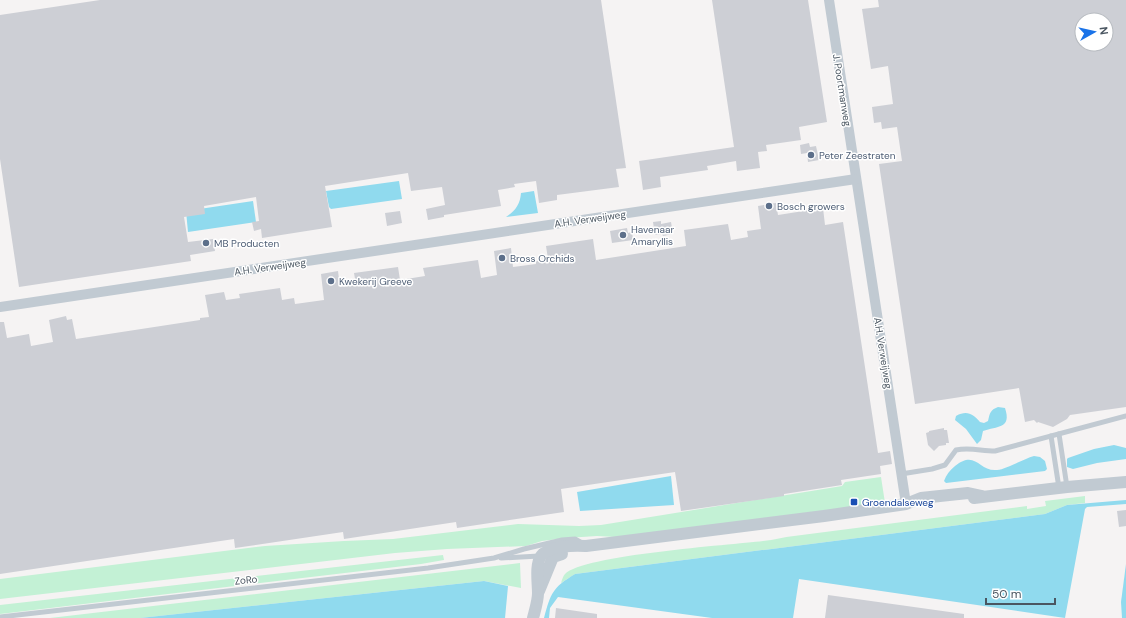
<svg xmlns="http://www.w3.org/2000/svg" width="1126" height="618" viewBox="0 0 1126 618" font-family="'DM Sans',sans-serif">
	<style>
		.green { fill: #c3f1d5 }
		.water { fill: #90daee }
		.building { fill: #cdcfd5; fill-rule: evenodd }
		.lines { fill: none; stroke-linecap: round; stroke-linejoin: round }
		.service { stroke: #c1cad2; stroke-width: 5 }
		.minor { stroke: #c1cad2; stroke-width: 10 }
		.tertiary { stroke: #c1cad2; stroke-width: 12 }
		.service-dot { fill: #5c6f8a; stroke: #fff; stroke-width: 1.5 }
		.transit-dot { fill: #1a4fb4; stroke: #fff; stroke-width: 1.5 }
		.labels { text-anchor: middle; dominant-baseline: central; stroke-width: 3; stroke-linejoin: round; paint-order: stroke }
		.street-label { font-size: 10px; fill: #4a5661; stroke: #fff }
		.service-label { font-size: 10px; fill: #4e5e75; stroke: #fff; text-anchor: start }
		.transit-label { font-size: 10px; fill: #164399; stroke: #fff; text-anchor: start }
	</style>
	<rect width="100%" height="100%" fill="#f5f3f3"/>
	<g class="green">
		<polygon points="881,477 885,503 616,537 597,536 566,538 542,541 526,546 447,549 395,553 0,599 0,579 265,546 344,541 393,539 518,524 579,526 601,525 842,486 845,482"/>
		<path d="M1085,496V503L1067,505L1045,514L575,574L561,583C562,580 563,576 565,574C583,555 730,545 763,541C774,540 784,537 794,536L1027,506V509L1046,506L1045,501Z"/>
		<polygon points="443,555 444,560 421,564 0,614 0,605"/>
		<polygon points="520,563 521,588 484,581 140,618 50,618"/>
	</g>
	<g class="water">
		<polygon points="399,181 402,199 331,209 329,207 326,191"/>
		<path d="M534,191L538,213L506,217C515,211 520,205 521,193Z"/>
		<polygon points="253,201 256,222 188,232 186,211"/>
		<path d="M998,407L1005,408C1012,429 997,426 983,431L981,440L977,444L966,429L955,420L956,416C967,410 973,414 980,422L984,423L988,421C990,413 990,410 998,407Z"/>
		<polygon points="1114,445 1126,448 1126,459 1097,463 1073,469 1067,467 1067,459 1068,458 1094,449"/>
		<path d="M1034,456L1040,457L1045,461L1047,469L1045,471L946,483L944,481C946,475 950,470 955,466C976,449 979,472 997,470C1007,469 1023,459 1034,456Z"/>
		<polygon points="671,476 674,505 580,511 577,492"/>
		<path d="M1126,500V504L1087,507L1085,509L1065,618L799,579L793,618H712L558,597L550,608L549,618H544C551,593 552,588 575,574L1045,514L1067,505Z"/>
		<polygon points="1126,564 1126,618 1122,618 1121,602"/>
		<polygon points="484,581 508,586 505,618 140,618"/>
	</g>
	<g class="building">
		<polygon points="100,0 601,0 626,168 616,169 619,187 557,195 557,200 539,203 536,181 514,184 515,187 498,190 501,206 444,215 444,217 428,220 426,209 445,205 442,187 411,191 408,173 325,186 332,227 262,238 261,229 254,231 252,222 259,221 256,197 204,206 205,214 184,217 188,242 213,239 215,251 190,255 191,261 19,287 0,159 0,15"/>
		<polygon points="712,0 808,0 827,122 799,127 801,140 766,145 767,151 758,152 760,168 737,171 736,161 707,166 708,170 660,177 661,187 643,190 639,161 734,147"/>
		<path d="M878,0H1126V407L1070,415L1067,419L1053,427L1038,422L1037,423L1034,420L1025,422L1019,388L915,404L879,164L902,161L897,127L882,129L881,122L874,123L872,107L893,104L888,66L871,69L862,9L879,7ZM1082,20H1106V44H1082Z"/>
		<polygon points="809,143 810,147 816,146 819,160 808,162 807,153 801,154 800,145"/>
		<polygon points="776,203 778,215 823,208 825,225 843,222 878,453 890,451 892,464 880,466 881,474 841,480 842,485 784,494 784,496 681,511 675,472 561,489 564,512 457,528 456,522 344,539 343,532 235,548 234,539 0,574 0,322 4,322 7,338 29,334 31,346 53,342 49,320 66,316 67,320 72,319 76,339 200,320 200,318 209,317 205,295 224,292 226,300 240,298 239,294 280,288 282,300 294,298 295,304 324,300 321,274 338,271 340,287 356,285 354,273 398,267 400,280 425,276 423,268 478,260 481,278 497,275 494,251 511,248 513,267 536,264 536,261 548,259 546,246 593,239 596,260 686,246 684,230 728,224 731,240 748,237 747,231 761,229 758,206"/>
		<polygon points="400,211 402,223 387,226 385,213"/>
		<polygon points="661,221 661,224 671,222 673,234 663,236 662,234 655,235 653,222"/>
		<polygon points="627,228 628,233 632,232 633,240 612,243 610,231"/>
		<polygon points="944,428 944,430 947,430 949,443 946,443 946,445 939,446 934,451 928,445 926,433 929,432 929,431"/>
		<polygon points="1126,510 1126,526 1119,527 1117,511"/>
		<polygon points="828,595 964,614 964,618 825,618"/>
		<polygon points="556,608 597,614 597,618 555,618"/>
	</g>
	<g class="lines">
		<g class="service">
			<polyline points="1059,434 1067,487"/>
			<polyline points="1051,436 1059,488"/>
			<path d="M901,474L932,469L945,465L956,450C970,447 981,451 995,451L1126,416"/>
			<polyline points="501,558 539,556"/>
			<polyline points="0,617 428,568 494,558 524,549 562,540 575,539 582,543"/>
		</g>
		<g class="minor">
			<polyline points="829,0 906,504"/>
			<polyline points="0,307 856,179"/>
		</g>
		<g class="tertiary">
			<polyline points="974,498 1067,487 1126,482"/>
			<polyline points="539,591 553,557 562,554"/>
			<path d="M533,618C535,610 538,601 538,593C538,584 535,564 541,556C548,546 574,545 586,546L824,516L906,504L921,498L968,493L982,496"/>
		</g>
	</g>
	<g class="service-dot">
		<circle cx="811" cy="155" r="4"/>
		<circle cx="769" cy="206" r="4"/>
		<circle cx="623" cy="235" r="4"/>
		<circle cx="206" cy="243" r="4"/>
		<circle cx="502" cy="258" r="4"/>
		<circle cx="331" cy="281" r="4"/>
	</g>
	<rect class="transit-dot" x="850" y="498" width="8" height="8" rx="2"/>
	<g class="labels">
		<g class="street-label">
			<text transform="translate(842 90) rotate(81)">J. Poortmanweg</text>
			<text transform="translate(590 219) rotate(-8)">A.H. Verweijweg</text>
			<text transform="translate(270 267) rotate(-8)">A.H. Verweijweg</text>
			<text transform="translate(883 353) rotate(81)">A.H. Verweijweg</text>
			<text transform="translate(246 580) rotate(-6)">ZoRo</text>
		</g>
		<g class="service-label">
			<text x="819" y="155">Peter Zeestraten</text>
			<text x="777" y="206">Bosch growers</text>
			<text x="631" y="229">Havenaar<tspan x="631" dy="12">Amaryllis</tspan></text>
			<text x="214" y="243">MB Producten</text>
			<text x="510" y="258">Bross Orchids</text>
			<text x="339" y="281">Kwekerij Greeve</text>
		</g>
		<g class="transit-label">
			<text x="862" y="502">Groendalseweg</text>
		</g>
	</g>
	<g transform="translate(1094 32) rotate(82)"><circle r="19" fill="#ffffff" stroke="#b7bbc0"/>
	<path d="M0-3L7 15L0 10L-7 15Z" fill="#1a73e8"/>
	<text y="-6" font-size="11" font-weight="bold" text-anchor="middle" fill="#4a5661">N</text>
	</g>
	<path d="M986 598v6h69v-6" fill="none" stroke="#4a5661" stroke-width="2"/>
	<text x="992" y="598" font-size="12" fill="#4a5661" stroke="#ffffff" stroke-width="3" paint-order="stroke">50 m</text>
</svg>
